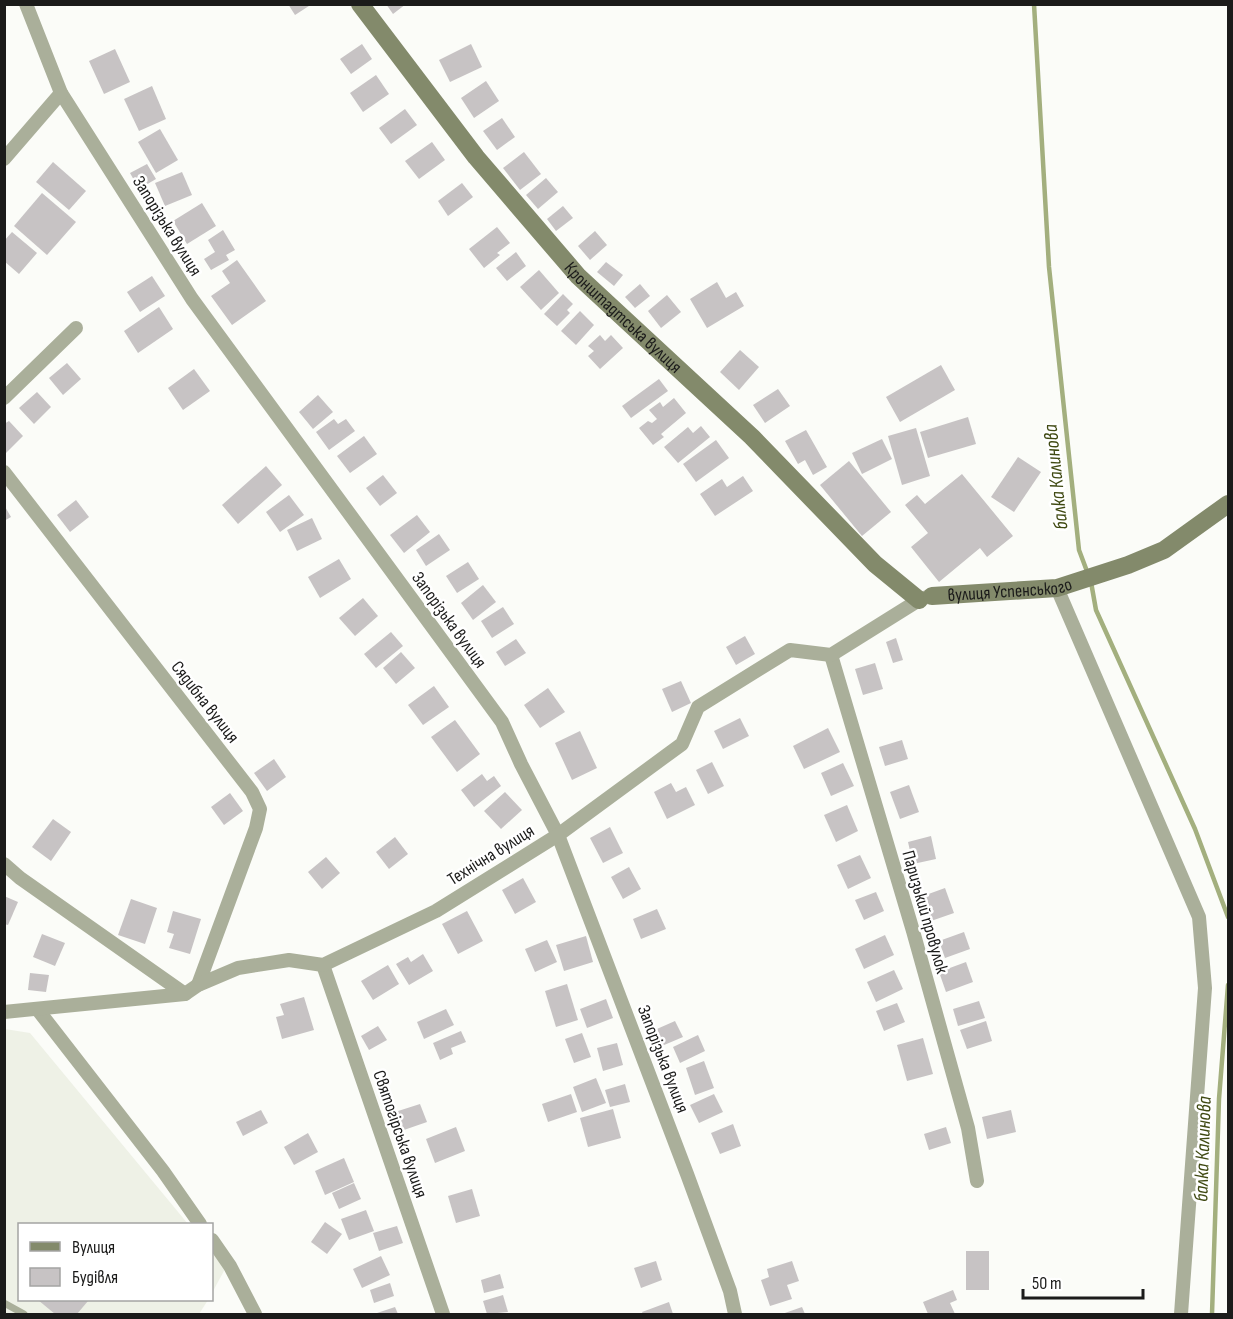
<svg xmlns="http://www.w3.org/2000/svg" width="1233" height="1319" viewBox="0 0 1233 1319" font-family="'Sofia Sans Condensed',sans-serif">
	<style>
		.built { fill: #eef1e6 }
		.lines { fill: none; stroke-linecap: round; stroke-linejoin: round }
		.stream { stroke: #a3af7e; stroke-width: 4.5 }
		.building { fill: #c7c3c4 }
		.lane { stroke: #aaaf9a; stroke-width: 7 }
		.street { stroke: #aaaf9a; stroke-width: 14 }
		.secondary { stroke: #838a6b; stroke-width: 18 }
		.labels { text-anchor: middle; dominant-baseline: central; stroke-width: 5; stroke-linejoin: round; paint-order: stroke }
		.street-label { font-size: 18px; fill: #1b1b1a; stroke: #fff }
		.water-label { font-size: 20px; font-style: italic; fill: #3f4912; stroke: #fff }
	</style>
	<rect width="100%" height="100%" fill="#fbfcf8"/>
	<g class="built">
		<polygon points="5,1029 30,1033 188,1224 20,1224 20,1300 208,1300 199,1314 5,1314"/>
		<polygon points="212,1253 225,1269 212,1293"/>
	</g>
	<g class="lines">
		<g class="stream">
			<polyline points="1034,4 1049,267 1079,550 1088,574"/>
			<polyline points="1091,582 1096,610 1195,829 1228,917"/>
			<polyline points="1212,1314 1219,1099 1228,985"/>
		</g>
	</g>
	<g class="building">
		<polygon points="288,4 312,4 295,15"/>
		<polygon points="386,4 406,4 393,14"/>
		<polygon points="362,44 372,59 351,74 340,59"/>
		<polygon points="471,44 482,67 450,82 439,60"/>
		<polygon points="115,49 130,82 104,94 89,61"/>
		<polygon points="376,75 389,94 363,112 350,93"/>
		<polygon points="486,81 499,101 474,118 461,98"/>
		<polygon points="152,86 166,119 139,131 124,99"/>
		<polygon points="405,109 417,125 391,144 379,128"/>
		<polygon points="502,118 515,137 497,150 483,131"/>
		<polygon points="160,129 178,160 156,173 138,142"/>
		<polygon points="432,142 445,160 419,179 405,161"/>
		<polygon points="524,152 541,174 520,190 503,168"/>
		<polygon points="53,162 86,191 69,210 36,182"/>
		<polygon points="147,164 156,179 139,189 130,173"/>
		<polygon points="182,172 192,195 165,206 155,183"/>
		<polygon points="546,178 558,192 538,209 526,195"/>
		<polygon points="462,183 473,197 448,216 438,201"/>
		<polygon points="42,193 76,222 47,255 14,226"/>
		<polygon points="202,203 216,226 187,244 173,221"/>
		<polygon points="563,206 573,218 556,231 547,219"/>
		<polygon points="497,227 510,243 497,253 500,255 484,268 469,249"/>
		<polygon points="223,230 235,250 226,255 229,260 211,270 204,259 215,252 208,240"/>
		<polygon points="595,231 607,245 590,260 578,246"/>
		<polygon points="12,232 37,253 19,274 4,261 4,241"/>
		<polygon points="516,252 526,266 507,281 496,268"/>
		<polygon points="237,260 266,301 232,325 211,296 230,283 222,271"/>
		<polygon points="606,262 623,275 614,286 597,272"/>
		<polygon points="539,270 559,293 541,310 520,287"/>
		<polygon points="152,276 165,296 140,312 127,292"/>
		<polygon points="717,282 726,298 736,292 744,306 707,328 690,299"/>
		<polygon points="640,284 650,296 635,308 625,297"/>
		<polygon points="563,294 573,304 567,310 570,313 557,326 544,314"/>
		<polygon points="667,295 681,312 661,328 648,311"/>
		<polygon points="159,307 173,329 138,353 124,331"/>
		<polygon points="580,311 594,325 576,345 561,331"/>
		<polygon points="600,335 605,341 611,335 623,348 600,369 588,356 594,351 588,346"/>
		<polygon points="740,350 759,367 739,390 720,372"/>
		<polygon points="67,363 81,379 63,395 49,378"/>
		<polygon points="941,365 955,390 900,422 886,397"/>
		<polygon points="194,369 210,391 183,410 168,388"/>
		<polygon points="659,379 668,391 631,418 622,406"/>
		<polygon points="778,389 790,406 765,423 753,405"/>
		<polygon points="37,392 51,407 34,424 19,408"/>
		<polygon points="318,395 333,412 313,429 299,412"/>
		<polygon points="674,398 686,413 661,434 664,437 653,445 639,428 648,421 652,423 657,419 649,410 660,402 663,407"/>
		<polygon points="968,417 976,444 928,458 920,432"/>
		<polygon points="334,419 338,424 346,419 355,431 329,450 316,432"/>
		<polygon points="9,421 23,436 6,453 4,451 4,424"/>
		<polygon points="701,426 710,437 678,463 664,447 688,427 693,433"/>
		<polygon points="916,428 930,476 902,485 888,436"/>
		<polygon points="806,430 827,467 813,475 805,460 798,464 785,441"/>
		<polygon points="364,436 377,454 350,473 337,456"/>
		<polygon points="882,439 892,459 862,474 852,453"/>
		<polygon points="716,440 729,458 696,482 683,464"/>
		<polygon points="1018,457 1041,472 1014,512 991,497"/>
		<polygon points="849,461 891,512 862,536 820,485"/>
		<polygon points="266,466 282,485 238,524 222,505"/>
		<polygon points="962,474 1013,536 987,557 980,548 939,582 911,547 928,533 905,505 917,495 925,504"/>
		<polygon points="383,475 397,493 380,506 366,488"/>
		<polygon points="743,476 753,491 715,516 700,494 722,479 727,487"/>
		<polygon points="289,495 304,515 280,532 266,512"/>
		<polygon points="76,500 89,517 70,532 57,515"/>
		<polygon points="4,505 11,517 4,521"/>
		<polygon points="417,515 430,532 404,553 390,535"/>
		<polygon points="312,518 322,539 297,551 287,530"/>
		<polygon points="439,534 450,550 426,566 416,550"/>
		<polygon points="339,559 351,579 320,598 308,577"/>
		<polygon points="468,562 479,579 457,593 446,576"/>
		<polygon points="483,585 496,602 473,620 461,603"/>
		<polygon points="363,598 378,616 355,636 339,618"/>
		<polygon points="503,607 514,624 492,638 481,621"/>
		<polygon points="391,632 403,646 376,668 364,654"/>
		<polygon points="745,636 755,654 736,665 726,647"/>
		<polygon points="896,638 903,660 893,663 886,642"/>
		<polygon points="516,639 526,653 505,666 496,652"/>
		<polygon points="401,652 415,668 396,684 383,668"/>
		<polygon points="875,663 883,689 863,695 855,669"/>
		<polygon points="681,681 691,703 672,712 662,689"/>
		<polygon points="434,686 449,707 423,725 408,705"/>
		<polygon points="548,688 565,712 540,728 524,705"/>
		<polygon points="740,718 749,736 723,749 714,731"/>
		<polygon points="455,720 480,754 457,772 431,737"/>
		<polygon points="828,728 840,752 804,769 793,746"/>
		<polygon points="580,731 597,768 572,780 555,743"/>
		<polygon points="902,740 908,759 885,766 879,747"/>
		<polygon points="274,759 286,777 267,791 254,773"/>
		<polygon points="712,762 724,786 708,794 696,770"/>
		<polygon points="843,763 854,786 831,796 821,773"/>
		<polygon points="482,774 487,781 494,776 501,786 474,807 461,790"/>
		<polygon points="671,783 676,792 686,787 695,805 667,819 654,792"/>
		<polygon points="909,785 919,812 900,819 890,792"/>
		<polygon points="505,792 522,810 501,829 484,811"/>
		<polygon points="230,793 243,811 224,825 211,807"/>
		<polygon points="847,805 858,831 836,842 824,815"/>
		<polygon points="53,819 71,832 51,861 32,847"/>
		<polygon points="610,827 623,853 603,863 590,838"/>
		<polygon points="931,836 936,859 913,864 908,842"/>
		<polygon points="395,837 408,854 389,869 376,852"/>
		<polygon points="860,855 871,878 848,889 837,865"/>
		<polygon points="326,857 340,873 322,889 308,872"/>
		<polygon points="629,867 641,889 623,899 611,877"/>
		<polygon points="523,878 536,902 515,914 502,890"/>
		<polygon points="945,888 954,913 931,921 923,896"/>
		<polygon points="876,892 884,911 864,920 855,900"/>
		<polygon points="4,896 18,902 8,925 4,924"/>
		<polygon points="131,899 157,908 145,944 118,935"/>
		<polygon points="657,909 666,929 641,939 633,919"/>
		<polygon points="173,911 201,919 190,954 169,948 174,934 167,932"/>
		<polygon points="467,911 483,941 458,954 442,924"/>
		<polygon points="964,932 970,949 945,958 939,941"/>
		<polygon points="42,934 65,943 55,966 33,957"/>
		<polygon points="885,935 894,955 864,969 855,949"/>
		<polygon points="586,936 593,962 564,971 556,945"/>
		<polygon points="547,940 557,962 535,972 525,949"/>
		<polygon points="423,954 433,971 409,985 396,964 408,957 411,962"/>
		<polygon points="966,962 973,982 946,992 939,972"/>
		<polygon points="388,965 399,984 373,1000 361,981"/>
		<polygon points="894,970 903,989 876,1002 867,982"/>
		<polygon points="30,973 49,975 46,992 28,990"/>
		<polygon points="567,984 578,1020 556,1027 545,991"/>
		<polygon points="304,997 314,1030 282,1039 276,1017 284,1015 280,1004"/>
		<polygon points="606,999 613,1018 587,1028 580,1009"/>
		<polygon points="979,1001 985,1018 958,1026 953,1009"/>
		<polygon points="897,1003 905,1022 884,1031 876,1011"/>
		<polygon points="446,1009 454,1025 424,1039 417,1022"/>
		<polygon points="675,1021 683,1037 657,1048 650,1032"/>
		<polygon points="986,1021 992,1041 967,1049 960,1030"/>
		<polygon points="378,1026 387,1040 369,1050 361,1036"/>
		<polygon points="461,1031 466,1042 451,1048 453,1054 440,1060 433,1043"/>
		<polygon points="582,1033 591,1057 574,1063 565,1039"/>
		<polygon points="698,1035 705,1051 680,1063 673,1047"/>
		<polygon points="923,1038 933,1074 907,1081 897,1045"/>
		<polygon points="617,1043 623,1065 603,1071 597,1048"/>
		<polygon points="704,1061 714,1088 695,1095 686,1068"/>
		<polygon points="596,1078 606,1103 582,1112 573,1087"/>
		<polygon points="625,1084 630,1102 610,1107 605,1090"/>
		<polygon points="571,1094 577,1112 548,1122 542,1104"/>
		<polygon points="714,1094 723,1112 699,1123 690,1105"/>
		<polygon points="420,1104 427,1122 401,1131 395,1112"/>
		<polygon points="613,1109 621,1138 588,1147 580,1118"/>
		<polygon points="261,1110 268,1123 243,1136 236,1122"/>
		<polygon points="1011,1110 1016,1132 987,1139 982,1117"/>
		<polygon points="733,1124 741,1146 720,1154 711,1133"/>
		<polygon points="456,1127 465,1151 435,1163 426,1139"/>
		<polygon points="946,1127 951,1143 929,1150 924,1134"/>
		<polygon points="308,1133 318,1152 294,1165 284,1147"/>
		<polygon points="344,1158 354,1182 325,1195 315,1171"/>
		<polygon points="354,1183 361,1199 339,1209 332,1193"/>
		<polygon points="472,1189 480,1216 456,1223 448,1196"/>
		<polygon points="366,1210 374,1231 349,1240 341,1219"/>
		<polygon points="325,1222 342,1234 327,1254 311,1242"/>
		<polygon points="397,1226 403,1243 379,1251 373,1233"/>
		<rect x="966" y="1251" width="23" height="39"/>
		<polygon points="381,1256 390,1275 362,1288 353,1269"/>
		<polygon points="656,1261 662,1280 641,1288 634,1268"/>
		<polygon points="792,1261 799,1281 787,1285 792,1299 770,1306 761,1280 769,1277 767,1269"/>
		<polygon points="500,1274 504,1288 484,1293 481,1280"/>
		<polygon points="390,1283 394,1296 374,1303 370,1290"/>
		<polygon points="953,1290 957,1300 950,1303 955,1314 928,1314 923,1302"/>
		<polygon points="503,1295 508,1312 487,1314 483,1301"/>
		<polygon points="38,1300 86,1300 88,1301 77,1314 55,1314"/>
		<polygon points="669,1302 673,1314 643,1314 642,1312"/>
		<polygon points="395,1307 398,1314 374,1314"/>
		<polygon points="802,1307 805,1314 782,1314"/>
	</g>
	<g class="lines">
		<polyline class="lane" points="4,1303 24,1314"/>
		<g class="street">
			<polyline points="26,4 61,93 192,299 502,722 521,764 558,835 687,1174 730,1291 735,1314"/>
			<polyline points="4,159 61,93"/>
			<polyline points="4,398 76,328"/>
			<polyline points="4,472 252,792 260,809 256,828 198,985"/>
			<polyline points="1057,588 1199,917 1205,988 1181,1314"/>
			<polyline points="831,655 913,931 968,1128 977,1181"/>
			<polyline points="4,864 20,878 185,994"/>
			<polyline points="323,965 443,1314"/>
			<polyline points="38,1010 163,1171 200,1224"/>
			<polyline points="4,1012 185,994 198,985 238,968 289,960 323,965 436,911 558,835 682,744 698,707 790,650 831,655 919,600 927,597"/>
			<polyline points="212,1240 230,1266 255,1314"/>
		</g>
		<g class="secondary">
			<path id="s1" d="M360,4L476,157L578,276L752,437L875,564L919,600"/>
			<path id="s2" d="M932,596L1057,588L1128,565L1164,550L1228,504"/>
		</g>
	</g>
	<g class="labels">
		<g class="street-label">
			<text transform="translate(167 226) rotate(58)">Запорізька вулиця</text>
			<text stroke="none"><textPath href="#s1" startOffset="410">Кронштадтська вулиця</textPath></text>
			<text stroke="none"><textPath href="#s2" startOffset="78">вулиця Успенського</textPath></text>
			<text transform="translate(449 620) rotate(54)">Запорізька вулиця</text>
			<text transform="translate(205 702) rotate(52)">Сядибна вулиця</text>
			<text transform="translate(491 855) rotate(-32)">Технічна вулиця</text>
			<text transform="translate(925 912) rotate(74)">Паризький провулок</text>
			<text transform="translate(663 1059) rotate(69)">Запорізька вулиця</text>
			<text transform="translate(400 1134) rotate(71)">Святогірська вулиця</text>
		</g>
		<g class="water-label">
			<text transform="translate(1056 477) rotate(-96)">балка Калинова</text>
			<text transform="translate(1203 1149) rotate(-88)">балка Калинова</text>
		</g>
	</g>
	<rect width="1233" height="1319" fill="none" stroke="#1b1b1a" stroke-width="12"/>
	<rect x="18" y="1223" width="195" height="78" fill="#ffffff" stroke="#a4a4a3" stroke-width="1.5"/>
	<rect x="30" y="1242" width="30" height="9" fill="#838a6b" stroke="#a4a4a3" stroke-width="1.5"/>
	<text x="72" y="1253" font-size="18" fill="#1b1b1a">Вулиця</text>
	<rect x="30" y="1268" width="30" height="18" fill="#c7c3c4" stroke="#a4a4a3" stroke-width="1.5"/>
	<text x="72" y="1283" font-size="18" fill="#1b1b1a">Будівля</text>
	<path d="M1023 1289v9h120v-9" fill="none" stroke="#1b1b1a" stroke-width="3"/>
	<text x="1032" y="1289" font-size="18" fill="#1b1b1a" stroke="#ffffff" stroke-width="4.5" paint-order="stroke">50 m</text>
</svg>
